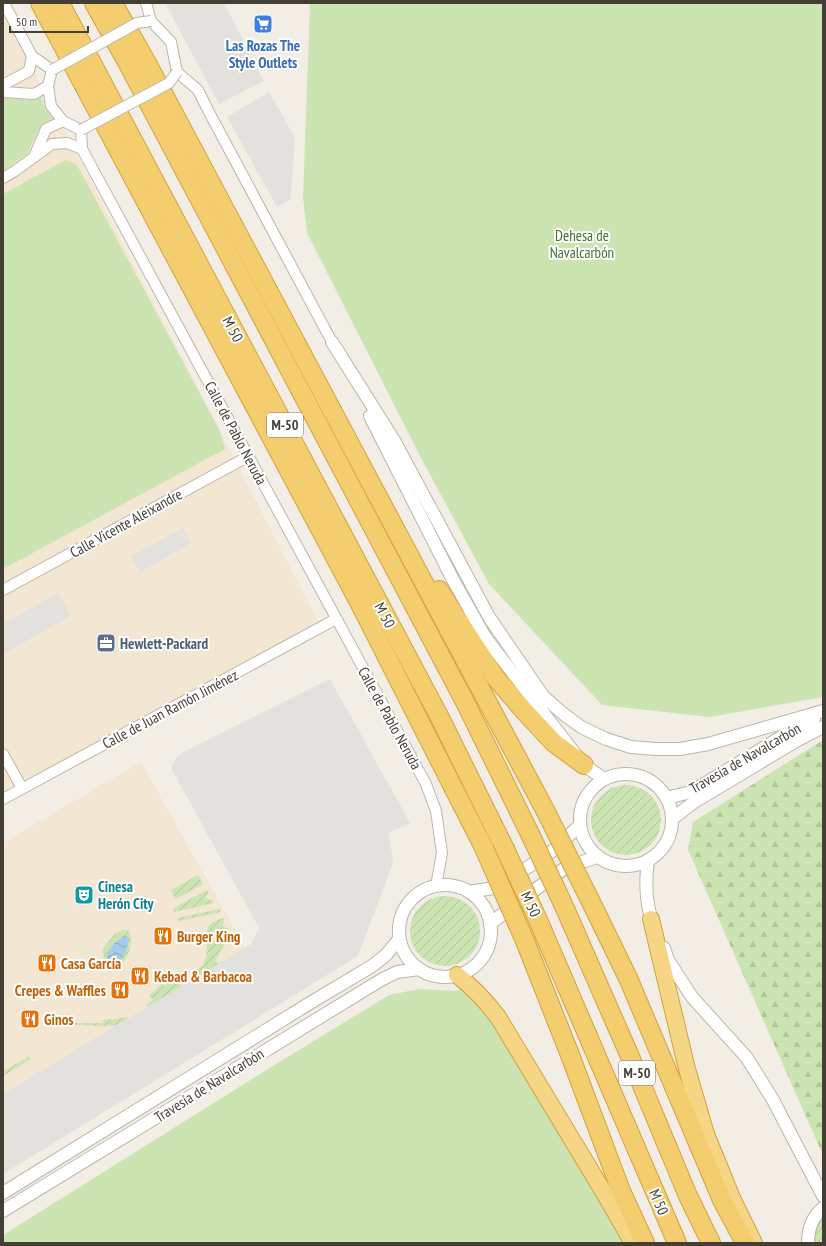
<svg xmlns="http://www.w3.org/2000/svg" width="826" height="1246" viewBox="0 0 826 1246" font-family="'PT Sans Narrow',sans-serif">
	<style>
		.commercial { fill: #f3e6d2 }
		.green { fill: #cbe4b1 }
		.forest { fill: url(#forest-firs) }
		.garden { fill: url(#garden-furrows) }
		.parking { fill: #e3e1dd }
		.water { fill: url(#water-waves) }
		.lines { fill: none; stroke-linecap: round; stroke-linejoin: round }
		.minor-casing { stroke: #bcb6a9; stroke-width: 12 }
		.tertiary-casing { stroke: #bcb6a9; stroke-width: 14 }
		.trunk-casing { stroke: #d3a23e; stroke-width: 18 }
		.motorway-casing { stroke: #d3a23e; stroke-width: 20 }
		.minor { stroke: #fff; stroke-width: 10 }
		.tertiary { stroke: #fff; stroke-width: 12 }
		.trunk { stroke: #f6d684; stroke-width: 16 }
		.motorway { stroke: #f4cd6e; stroke-width: 18 }
		.minor-bridge-casing { stroke: #bcb6a9; stroke-width: 12; stroke-linecap: butt }
		.motorway-bridge-casing { stroke: #d3a23e; stroke-width: 20; stroke-linecap: butt }
		.minor-bridge { stroke: #fff; stroke-width: 10 }
		.motorway-bridge { stroke: #f4cd6e; stroke-width: 18 }
		.labels { text-anchor: middle; dominant-baseline: central; stroke-width: 4; stroke-linejoin: round; paint-order: stroke }
		.shield { fill: #fff; stroke: #7c7972; stroke-width: 1 }
		.shield-label { font-size: 14px; font-weight: bold; fill: #443f35 }
		.shop-label { font-size: 15px; font-weight: bold; fill: #366cbe; stroke: #fff }
		.park-label { font-size: 15px; fill: #44712d; stroke: #fff }
		.street-label { font-size: 15px; fill: #443f35; stroke: #fff }
		.service-label { font-size: 15px; font-weight: bold; fill: #4e5e75; stroke: #fff; text-anchor: start }
		.culture-label { font-size: 15px; font-weight: bold; fill: #0d838f; stroke: #fff; text-anchor: start }
		.food-label { font-size: 15px; font-weight: bold; fill: #c56008; stroke: #fff; text-anchor: start }
	</style>
	<defs>
		<pattern id="forest-firs" width="22" height="20" patternUnits="userSpaceOnUse"><rect width="22" height="20" fill="#cbe4b1"/><path d="M5 1l3.5 6h-7zM16 11l3.5 6h-7z" fill="#b0c599"/></pattern>
		<pattern id="garden-furrows" width="10" height="10" patternUnits="userSpaceOnUse"><rect width="10" height="10" fill="#cbe4b1"/><path d="M-1 1l2-2M0 10L10 0M9 11l2-2" fill="none" stroke="#b0c599"/></pattern>
		<pattern id="water-waves" width="16" height="10" patternUnits="userSpaceOnUse"><rect width="16" height="10" fill="#a5cceb"/><path d="M0 5q4-4 8 0t8 0" fill="none" stroke="#88a7bf"/></pattern>
	</defs>
	<rect width="100%" height="100%" fill="#f2eee6"/>
	<g class="commercial">
		<polygon points="3,12 319,623 3,795"/>
		<polygon points="141,762 245,948 3,1094 3,843"/>
	</g>
	<g class="green">
		<polygon points="310,3 823,3 823,697 710,717 602,705 489,584 420,456 307,233 303,197"/>
		<polygon points="41,97 45,109 53,118 40,127 27,154 3,171 3,98 29,100"/>
		<polygon points="66,160 77,165 220,431 225,449 3,569 3,194"/>
		<polygon points="469,984 633,1243 3,1243 3,1235 268,1069 389,995 419,989 456,991"/>
	</g>
	<polygon class="forest" points="823,740 823,1155 688,850 693,822"/>
	<g class="garden">
		<circle cx="626" cy="820" r="35"/>
		<polygon points="198,875 203,884 176,899 171,890"/>
		<polygon points="207,890 209,893 207,894 206,897 208,900 212,900 214,903 174,912 173,910 174,908"/>
		<circle cx="445" cy="931" r="35"/>
		<polygon points="219,909 221,912 178,921 178,918"/>
		<path d="M224,918L223,927L229,929C227,941 221,951 215,961L220,965L195,980H191L190,977L192,971C195,970 200,969 203,965C208,958 207,939 207,930C210,921 216,920 224,918Z"/>
		<path d="M122,930H128C134,941 130,956 121,964C118,967 113,968 109,970L104,968L103,948L114,935Z"/>
		<polygon points="170,978 178,981 181,985 180,991 146,1008 147,1004 153,1000 149,996 162,983 165,986"/>
		<polygon points="127,1017 128,1018 128,1019 117,1025 110,1026 72,1025 72,1023 103,1023 103,1020 115,1019"/>
		<polygon points="29,1056 31,1059 3,1076 3,1072"/>
		<polygon points="823,1215 823,1243 813,1243 816,1225"/>
	</g>
	<g class="parking">
		<polygon points="165,3 224,3 264,81 219,104"/>
		<polygon points="269,92 295,138 291,199 277,207 227,117"/>
		<polygon points="183,528 191,543 140,572 131,556"/>
		<polygon points="58,593 71,616 3,654 3,624"/>
		<polygon points="330,679 410,823 389,833 393,863 358,956 3,1174 3,1094 251,944 259,928 171,768 176,758 183,752"/>
	</g>
	<path class="water" d="M125,936L129,938C128,951 121,963 109,967L106,965C106,951 113,942 125,936Z"/>
	<g class="lines">
		<defs>
			<g id="minor">
				<polyline points="4,3 32,56 52,70 48,86 51,106 63,121 81,130 82,149 426,784 436,811 442,853 436,886"/>
				<polyline points="146,3 151,21 171,42 177,72 198,90 210,114 332,342"/>
				<polyline points="3,85 29,71 32,56"/>
				<polyline points="3,92 34,94 48,86"/>
				<polyline points="34,157 46,129 63,121"/>
				<polyline points="3,178 15,171 52,144 67,143 82,149"/>
				<polyline points="3,590 249,456"/>
				<polyline points="3,754 22,788"/>
				<polyline points="3,799 336,619"/>
			</g>
			<g id="tertiary">
				<polyline points="332,342 395,442 489,617 543,696 561,712 581,727 606,739 631,747 656,749 680,749 708,744 823,711"/>
				<polyline points="370,416 452,578 485,637 555,728 584,765 604,779"/>
				<circle cx="626" cy="820" r="46"/>
				<polyline points="666,798 691,792 791,731 814,719"/>
				<polyline points="672,819 694,802 796,741 823,727"/>
				<path d="M648,860C645,882 646,906 654,926"/>
				<circle cx="445" cy="931" r="46"/>
				<polyline points="469,892 493,888 506,882 555,849 580,825"/>
				<polyline points="490,924 514,905 565,868 597,857"/>
				<polyline points="664,948 668,960 692,997 747,1058 773,1100 823,1196"/>
				<polyline points="3,1193 310,1003 372,966 386,955 399,939"/>
				<polyline points="3,1211 381,980 397,972 419,969"/>
				<path d="M808,1243C808,1229 812,1217 823,1208"/>
			</g>
			<g id="trunk">
				<polyline points="651,919 687,1069 706,1134 732,1198 754,1243"/>
				<path d="M457,975C474,988 485,1000 498,1017L603,1191L633,1243"/>
			</g>
			<g id="motorway">
				<polyline points="40,3 360,604 484,848"/>
				<polyline points="60,3 439,716 505,849"/>
				<polyline points="94,3 127,62 465,702 530,834"/>
				<polyline points="113,3 148,65 545,810"/>
				<polyline points="439,590 465,631 495,677 525,712 554,743 584,765"/>
				<polyline points="590,900 628,978 722,1200 745,1243"/>
				<polyline points="563,904 628,1052 688,1196 711,1243"/>
				<polyline points="538,920 677,1243"/>
				<polyline points="525,941 570,1055 621,1191 645,1243"/>
			</g>
		</defs>
		<use href="#minor" class="minor-casing"/>
		<use href="#tertiary" class="tertiary-casing"/>
		<use href="#trunk" class="trunk-casing"/>
		<use href="#motorway" class="motorway-casing"/>
		<use href="#minor" class="minor"/>
		<use href="#tertiary" class="tertiary"/>
		<use href="#trunk" class="trunk"/>
		<use href="#motorway" class="motorway"/>
		<defs>
			<g id="minor-bridge">
				<polyline points="52,70 137,23 151,21"/>
				<polyline points="81,130 169,83 177,72"/>
			</g>
			<g id="motorway-bridge">
				<polyline points="545,810 590,900"/>
				<polyline points="530,834 563,904"/>
				<polyline points="484,848 525,941"/>
				<polyline points="505,849 538,920"/>
			</g>
		</defs>
		<use href="#minor-bridge" class="minor-bridge-casing"/>
		<use href="#motorway-bridge" class="motorway-bridge-casing"/>
		<use href="#minor-bridge" class="minor-bridge"/>
		<use href="#motorway-bridge" class="motorway-bridge"/>
	</g>
	<defs>
		<symbol id="supermarket-square" viewBox="-11 -11 22 22"><rect x="-9" y="-9" width="18" height="18" rx="4" fill="#3f7fe0" stroke="#fff"/><path d="M-6-5.5h2.5l.6 2H6L4.5 2H-2.5L-4.4-4H-6ZM-1.5 3.2a1.3 1.3 0 1 0 .1 0ZM3 3.2a1.3 1.3 0 1 0 .1 0Z" fill="#fff"/></symbol>
		<symbol id="office-square" viewBox="-11 -11 22 22"><rect x="-9" y="-9" width="18" height="18" rx="4" fill="#5c6f8a" stroke="#fff"/><path d="M-6-3h4V-5.5h4V-3h4V5H-6ZM-1-4.5V-3h2v-1.5ZM-6 0V1H6V0Z" fill="#fff"/></symbol>
		<symbol id="theatre-square" viewBox="-11 -11 22 22"><rect x="-9" y="-9" width="18" height="18" rx="4" fill="#0f9aa8" stroke="#fff"/><path d="M-5-5.5Q0-4 5-5.5V0Q5 5 0 6Q-5 5-5 0ZM-3.3-2.5H-1v1.5H-3.3ZM1-2.5H3.3v1.5H1ZM-2.8 1Q0 5.5 2.8 1Z" fill="#fff"/></symbol>
		<symbol id="restaurant-square" viewBox="-11 -11 22 22"><rect x="-9" y="-9" width="18" height="18" rx="4" fill="#e8710a" stroke="#fff"/><path d="M-5-6h1v4h1v-4h1v4h1v-4h1v5L-1.5 .5V6h-2V.5L-5-1ZM5-6V6H3V1.5H1.5Q1.5-4 5-6Z" fill="#fff"/></symbol>
	</defs>
	<g fill-rule="evenodd">
		<use href="#supermarket-square" x="252" y="13" width="22" height="22"/>
		<use href="#office-square" x="95" y="632" width="22" height="22"/>
		<use href="#theatre-square" x="73" y="884" width="22" height="22"/>
		<use href="#restaurant-square" x="152" y="925" width="22" height="22"/>
		<use href="#restaurant-square" x="36" y="952" width="22" height="22"/>
		<use href="#restaurant-square" x="129" y="965" width="22" height="22"/>
		<use href="#restaurant-square" x="109" y="979" width="22" height="22"/>
		<use href="#restaurant-square" x="19" y="1008" width="22" height="22"/>
	</g>
	<g class="labels">
		<g class="shield">
			<rect x="267" y="413" width="36" height="24" rx="3"/>
			<rect x="619" y="1061" width="36" height="24" rx="3"/>
		</g>
		<g class="shield-label">
			<text x="285" y="425">M-50</text>
			<text x="637" y="1073">M-50</text>
		</g>
		<g class="shop-label">
			<text x="263" y="45">Las Rozas The<tspan x="263" dy="17">Style Outlets</tspan></text>
		</g>
		<g class="park-label">
			<text x="582" y="235">Dehesa de<tspan x="582" dy="17">Navalcarbón</tspan></text>
		</g>
		<g class="street-label">
			<text transform="translate(233 329) rotate(62)">M 50</text>
			<text transform="translate(236 433) rotate(62)">Calle de Pablo Neruda</text>
			<text transform="translate(126 523) rotate(-29)">Calle Vicente Aleixandre</text>
			<text transform="translate(385 615) rotate(62)">M 50</text>
			<text transform="translate(170 709) rotate(-28)">Calle de Juan Ramón Jiménez</text>
			<text transform="translate(390 718) rotate(61)">Calle de Pablo Neruda</text>
			<text transform="translate(745 758) rotate(-30)">Travesía de Navalcarbón</text>
			<text transform="translate(531 904) rotate(65)">M 50</text>
			<text transform="translate(209 1085) rotate(-32)">Travesía de Navalcarbón</text>
			<text transform="translate(659 1202) rotate(67)">M 50</text>
		</g>
		<g class="service-label">
			<text x="120" y="643">Hewlett-Packard</text>
		</g>
		<g class="culture-label">
			<text x="98" y="886">Cinesa<tspan x="98" dy="17">Herón City</tspan></text>
		</g>
		<g class="food-label">
			<text x="177" y="936">Burger King</text>
			<text x="61" y="963">Casa García</text>
			<text x="154" y="976">Kebad &amp; Barbacoa</text>
			<text x="106" y="990" text-anchor="end">Crepes &amp; Waffles</text>
			<text x="44" y="1019">Ginos</text>
		</g>
	</g>
	<rect width="826" height="1246" fill="none" stroke="#443f35" stroke-width="8"/>
	<path d="M10 26v6h78v-6" fill="none" stroke="#443f35" stroke-width="2"/>
	<text x="16" y="26" font-size="12" fill="#443f35" stroke="#ffffff" stroke-width="3" paint-order="stroke">50 m</text>
</svg>
